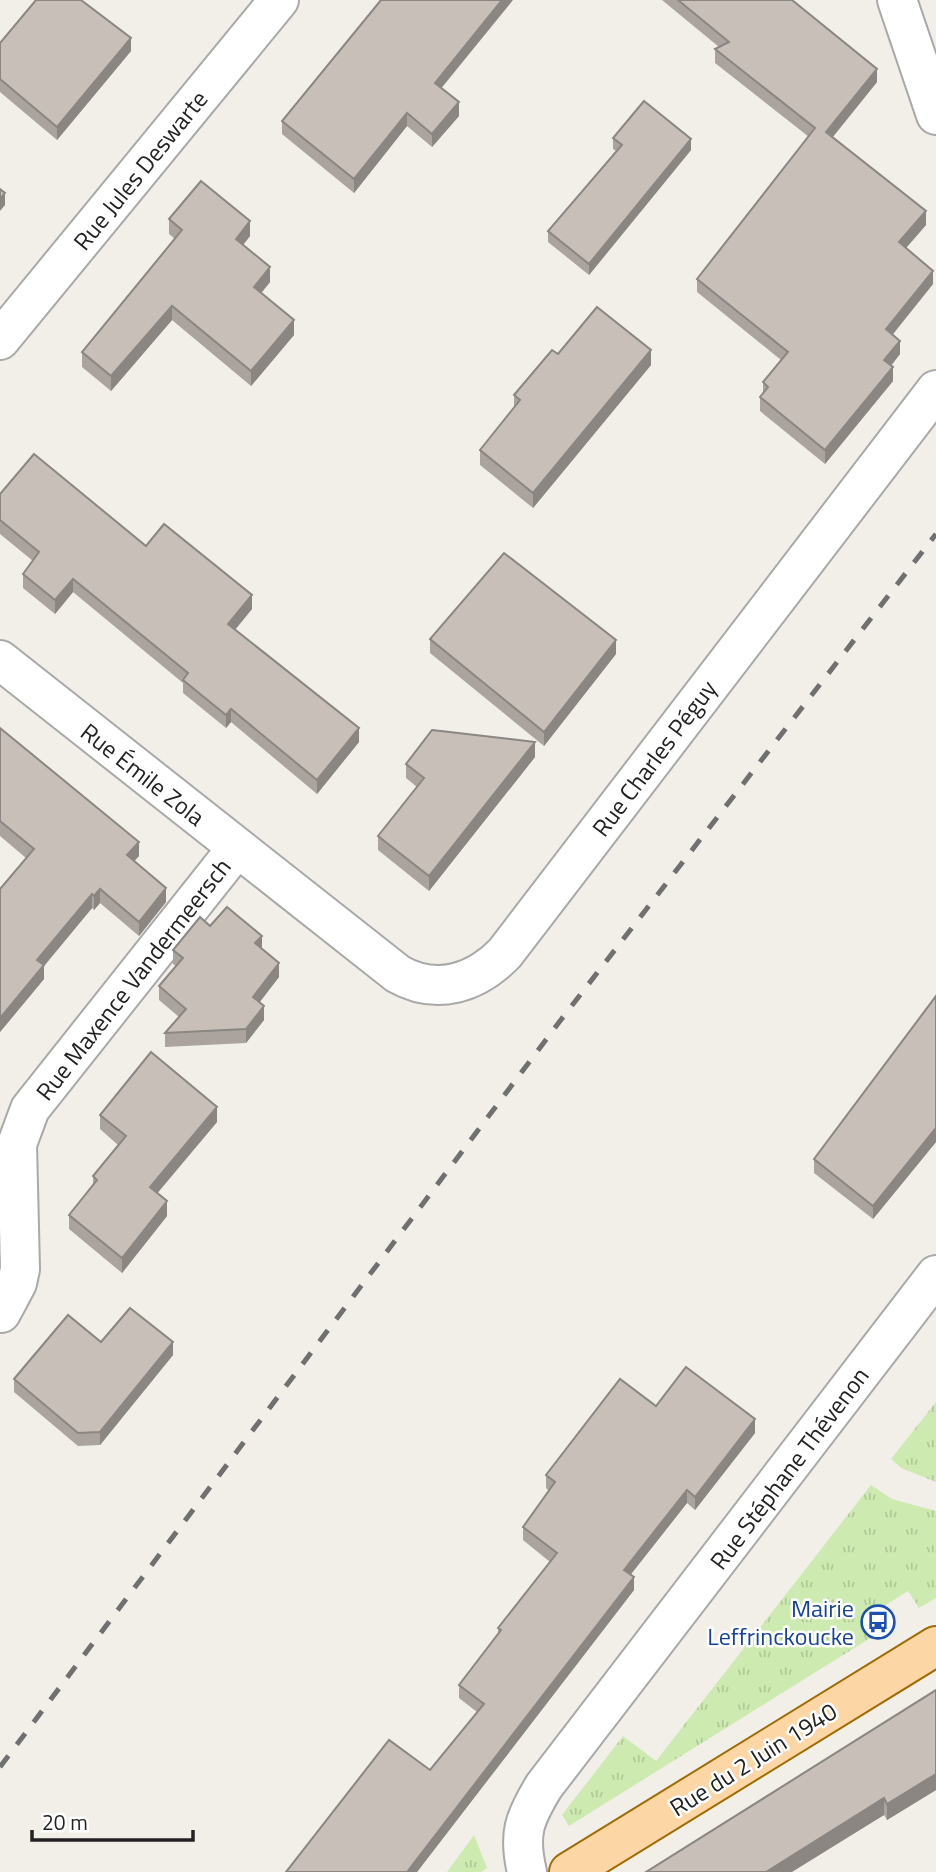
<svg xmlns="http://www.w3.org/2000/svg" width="936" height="1872" viewBox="0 0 936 1872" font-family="'Titillium Web',sans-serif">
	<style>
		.grass { fill: url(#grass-tufts) }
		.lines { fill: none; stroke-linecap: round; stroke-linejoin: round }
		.minor-casing { stroke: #a9a9a9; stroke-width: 42 }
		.major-casing { stroke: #a06b00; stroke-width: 42 }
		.minor { stroke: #fff; stroke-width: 38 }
		.major { stroke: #fcd6a4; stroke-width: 38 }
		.rail { stroke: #707070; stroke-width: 5; stroke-dasharray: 14 14; stroke-linecap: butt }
		.wall { fill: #aba49e }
		.shaded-wall { fill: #8b8681 }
		.building { fill: #c7bfb8; stroke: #8b8681; stroke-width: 2 }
		.labels { text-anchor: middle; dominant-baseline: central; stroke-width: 5; stroke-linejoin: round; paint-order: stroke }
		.street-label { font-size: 24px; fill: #222; stroke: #fff }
		.transit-label { font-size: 24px; fill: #164399; stroke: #fff; text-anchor: end }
	</style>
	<defs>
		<pattern id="grass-tufts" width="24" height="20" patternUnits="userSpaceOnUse" patternTransform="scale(1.75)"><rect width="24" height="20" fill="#cdebb0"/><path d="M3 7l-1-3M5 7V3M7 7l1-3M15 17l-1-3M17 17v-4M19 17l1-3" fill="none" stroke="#b0c997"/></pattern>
	</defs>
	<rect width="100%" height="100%" fill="#f2efe9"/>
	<g class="grass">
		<polygon points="936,1402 936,1482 901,1468 891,1459"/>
		<polygon points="871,1485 892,1499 936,1511 936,1598 919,1608 908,1591 862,1620 872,1637 569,1826 562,1815 623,1736 656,1761"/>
		<polygon points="474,1835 487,1868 481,1872 447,1872"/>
	</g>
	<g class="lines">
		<defs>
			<g id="minor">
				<polyline points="897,0 936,115"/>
				<polyline points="0,340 279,0"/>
				<path d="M0,660L398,974C437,996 476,983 505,953L936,390"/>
				<polyline points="1,1313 17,1283 20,1269 17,1144 30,1109 237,848"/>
				<path d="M527,1872C518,1834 524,1819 544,1786L936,1275"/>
			</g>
			<polyline id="major" points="569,1872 936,1646"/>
		</defs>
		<use href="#minor" class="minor-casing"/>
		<use href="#major" class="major-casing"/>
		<use href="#minor" class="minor"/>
		<use href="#major" class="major"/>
		<polyline class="rail" points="0,1767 560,1021 936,534"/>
	</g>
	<g class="wall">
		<polygon points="662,0 792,0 877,82 833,137 926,225 906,248 933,284 892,334 900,354 891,366 893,381 825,464 760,411 760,397 763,393 763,382 781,360 697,292 697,279 809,137 715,63 715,49 719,47"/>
		<polygon points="0,43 131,51 57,140 0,92"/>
		<polygon points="441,88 459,116 432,147 407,126 354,193 282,134 282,121"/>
		<polygon points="613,138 691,150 589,275 548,242 548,231 616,151 613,149"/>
		<polygon points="169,219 250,236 243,245 270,282 261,293 294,335 251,386 172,320 111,391 82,367 82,352 175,239 169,234"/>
		<polygon points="558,354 651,365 533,508 480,465 480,450 514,408 514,395"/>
		<polygon points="0,494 146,546 252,609 235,630 359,742 317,794 231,722 226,728 183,693 183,683 73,592 55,614 23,588 23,574 33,561 0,534"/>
		<polygon points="430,639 616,654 544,746 430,653"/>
		<polygon points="0,719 0,728 139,856 134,861 166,902 139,936 100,903 94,910 92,908 44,966 44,979 0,1032 0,889 26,858 0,836"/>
		<polygon points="535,757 429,891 378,850 378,836 417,787 406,778 406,764"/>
		<polygon points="210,926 262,948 279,977 259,1002 264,1020 246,1043 165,1047 165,1033 179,1017 159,1000 159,986 176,966 173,964 173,950"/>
		<polygon points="936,996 936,1142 873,1219 814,1173 814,1159"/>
		<polygon points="100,1115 217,1122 157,1193 167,1216 122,1273 69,1229 69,1215 93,1185 93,1176 118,1145 100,1129"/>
		<polygon points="101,1342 173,1355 100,1445 78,1446 14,1392 14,1379"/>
		<polygon points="656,1406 755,1433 695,1510 687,1503 631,1574 634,1590 417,1872 286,1872 430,1770 477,1712 459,1698 459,1685 498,1634 498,1628 550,1562 523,1540 523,1527 549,1491 546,1488 546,1475"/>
		<polygon points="936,1690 936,1790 887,1820 884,1815 844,1839"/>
	</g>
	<g class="shaded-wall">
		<polygon points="502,0 513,0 435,96 435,83"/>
		<polygon points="131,38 131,51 57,140 57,127"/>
		<polygon points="877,69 877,82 826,145 826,132"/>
		<polygon points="459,102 459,116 432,147 432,134"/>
		<polygon points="407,113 407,126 354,193 354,179"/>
		<polygon points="691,139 691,150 589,275 589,264"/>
		<polygon points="5,193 5,205 0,211 0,199"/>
		<polygon points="926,211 926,225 899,256 899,242"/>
		<polygon points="250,221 250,236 236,254 236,239"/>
		<polygon points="270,267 270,282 254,302 254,287"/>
		<polygon points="933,271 933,284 886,343 886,329"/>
		<polygon points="172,306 172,320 111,391 111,376"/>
		<polygon points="294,320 294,335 251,386 251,371"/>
		<polygon points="900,341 900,354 884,374 884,360"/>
		<polygon points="651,350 651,365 533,508 533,493"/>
		<polygon points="893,367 893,381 825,464 825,450"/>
		<polygon points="73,579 73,592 55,614 55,600"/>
		<polygon points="252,595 252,609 228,638 228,624"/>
		<polygon points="616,640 616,654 544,746 544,732"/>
		<polygon points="231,709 231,722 226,728 226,715"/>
		<polygon points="359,728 359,742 317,794 317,780"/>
		<polygon points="535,742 535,757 429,891 429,876"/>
		<polygon points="139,842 139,856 127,869 127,855"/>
		<polygon points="166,888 166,902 139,936 139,922"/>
		<polygon points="100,889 100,903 94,910 94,896"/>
		<polygon points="92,894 92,908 44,966 44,979 0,1032 0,1018 37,960"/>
		<polygon points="262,936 262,950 255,943"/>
		<polygon points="279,963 279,977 253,1011 253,997"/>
		<polygon points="264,1006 264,1020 246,1043 246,1029"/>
		<polygon points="217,1107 217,1122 150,1202 150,1187"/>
		<polygon points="936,1128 936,1142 873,1219 873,1206"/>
		<polygon points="167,1201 167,1216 122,1273 122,1258"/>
		<polygon points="173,1342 173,1355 100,1445 100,1432"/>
		<polygon points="755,1419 755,1433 695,1510 695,1497"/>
		<polygon points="687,1490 687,1503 624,1583 624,1570"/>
		<polygon points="634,1577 634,1590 417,1872 407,1872"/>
		<polygon points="936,1774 936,1790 887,1820 887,1804"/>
		<polygon points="884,1798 884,1815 792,1872 766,1872"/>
	</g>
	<g class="building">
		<polygon points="36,0 81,0 131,38 57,127 0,79 0,43"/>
		<polygon points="381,0 502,0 435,83 459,102 432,134 407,113 354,179 282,121"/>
		<polygon points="678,0 792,0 877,69 826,132 926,211 899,242 933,271 886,329 900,341 884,360 893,367 825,450 760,397 768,387 763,382 788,352 697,279 815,128 715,49 729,42"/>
		<polygon points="644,101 691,139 589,264 548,231 622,145 613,138"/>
		<polygon points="201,181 250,221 236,239 270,267 254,287 294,320 251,371 172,306 111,376 82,352 182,230 169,219"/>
		<polygon points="0,189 5,193 0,199"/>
		<polygon points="597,307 651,350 533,493 480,450 520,400 514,395 552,350 558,354"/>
		<polygon points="34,454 146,546 164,524 252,595 228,624 359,728 317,780 231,709 226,715 183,680 188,673 73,579 55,600 23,574 39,552 0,520 0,494"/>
		<polygon points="504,553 616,640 544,732 430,639"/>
		<polygon points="0,728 139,842 127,855 166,888 139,922 100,889 94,896 92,894 37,960 44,965 0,1018 0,889 34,849 0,821"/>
		<polygon points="432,730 535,742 429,876 378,836 424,778 406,764"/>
		<polygon points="227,907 262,936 255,943 279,963 253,997 264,1006 246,1029 165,1033 186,1009 159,986 183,958 173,950 200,917 210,926"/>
		<polygon points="936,996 936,1128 873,1206 814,1159"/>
		<polygon points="151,1052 217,1107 150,1187 167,1201 122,1258 69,1215 97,1180 93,1176 126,1136 100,1115"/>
		<polygon points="130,1308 173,1342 100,1432 78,1433 14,1379 68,1315 101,1342"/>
		<polygon points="686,1367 755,1419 695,1497 687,1490 624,1570 634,1577 407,1872 286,1872 389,1740 430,1770 484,1704 459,1685 501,1630 498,1628 557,1553 523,1527 555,1482 546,1475 620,1379 656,1406"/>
		<polygon points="936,1690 936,1774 887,1804 884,1798 766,1872 646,1872"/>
	</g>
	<defs>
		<symbol id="bus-ring" viewBox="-11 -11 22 22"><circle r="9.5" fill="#fff" stroke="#1a4fb4" stroke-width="1.5"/><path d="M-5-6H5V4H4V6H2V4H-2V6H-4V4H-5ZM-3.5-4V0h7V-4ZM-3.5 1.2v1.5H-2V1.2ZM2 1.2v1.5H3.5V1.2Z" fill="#1a4fb4"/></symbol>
	</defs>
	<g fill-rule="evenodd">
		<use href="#bus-ring" x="859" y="1603" width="38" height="38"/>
	</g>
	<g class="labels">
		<g class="street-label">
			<text transform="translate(140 170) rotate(-51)">Rue Jules Deswarte</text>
			<text transform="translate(654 758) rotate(-53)">Rue Charles Péguy</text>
			<text transform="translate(143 774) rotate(38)">Rue Émile Zola</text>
			<text transform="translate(133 979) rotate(-52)">Rue Maxence Vandermeersch</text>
			<text transform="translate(789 1468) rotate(-53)">Rue Stéphane Thévenon</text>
			<text transform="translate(753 1759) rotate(-32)">Rue du 2 Juin 1940</text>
		</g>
		<g class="transit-label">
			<text x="854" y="1608">Mairie<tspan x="854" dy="28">Leffrinckoucke</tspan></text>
		</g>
	</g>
	<path d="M32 1830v10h161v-10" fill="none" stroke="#222222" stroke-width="3.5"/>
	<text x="42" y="1830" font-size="21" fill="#222222" stroke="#ffffff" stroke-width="5" paint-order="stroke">20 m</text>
</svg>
